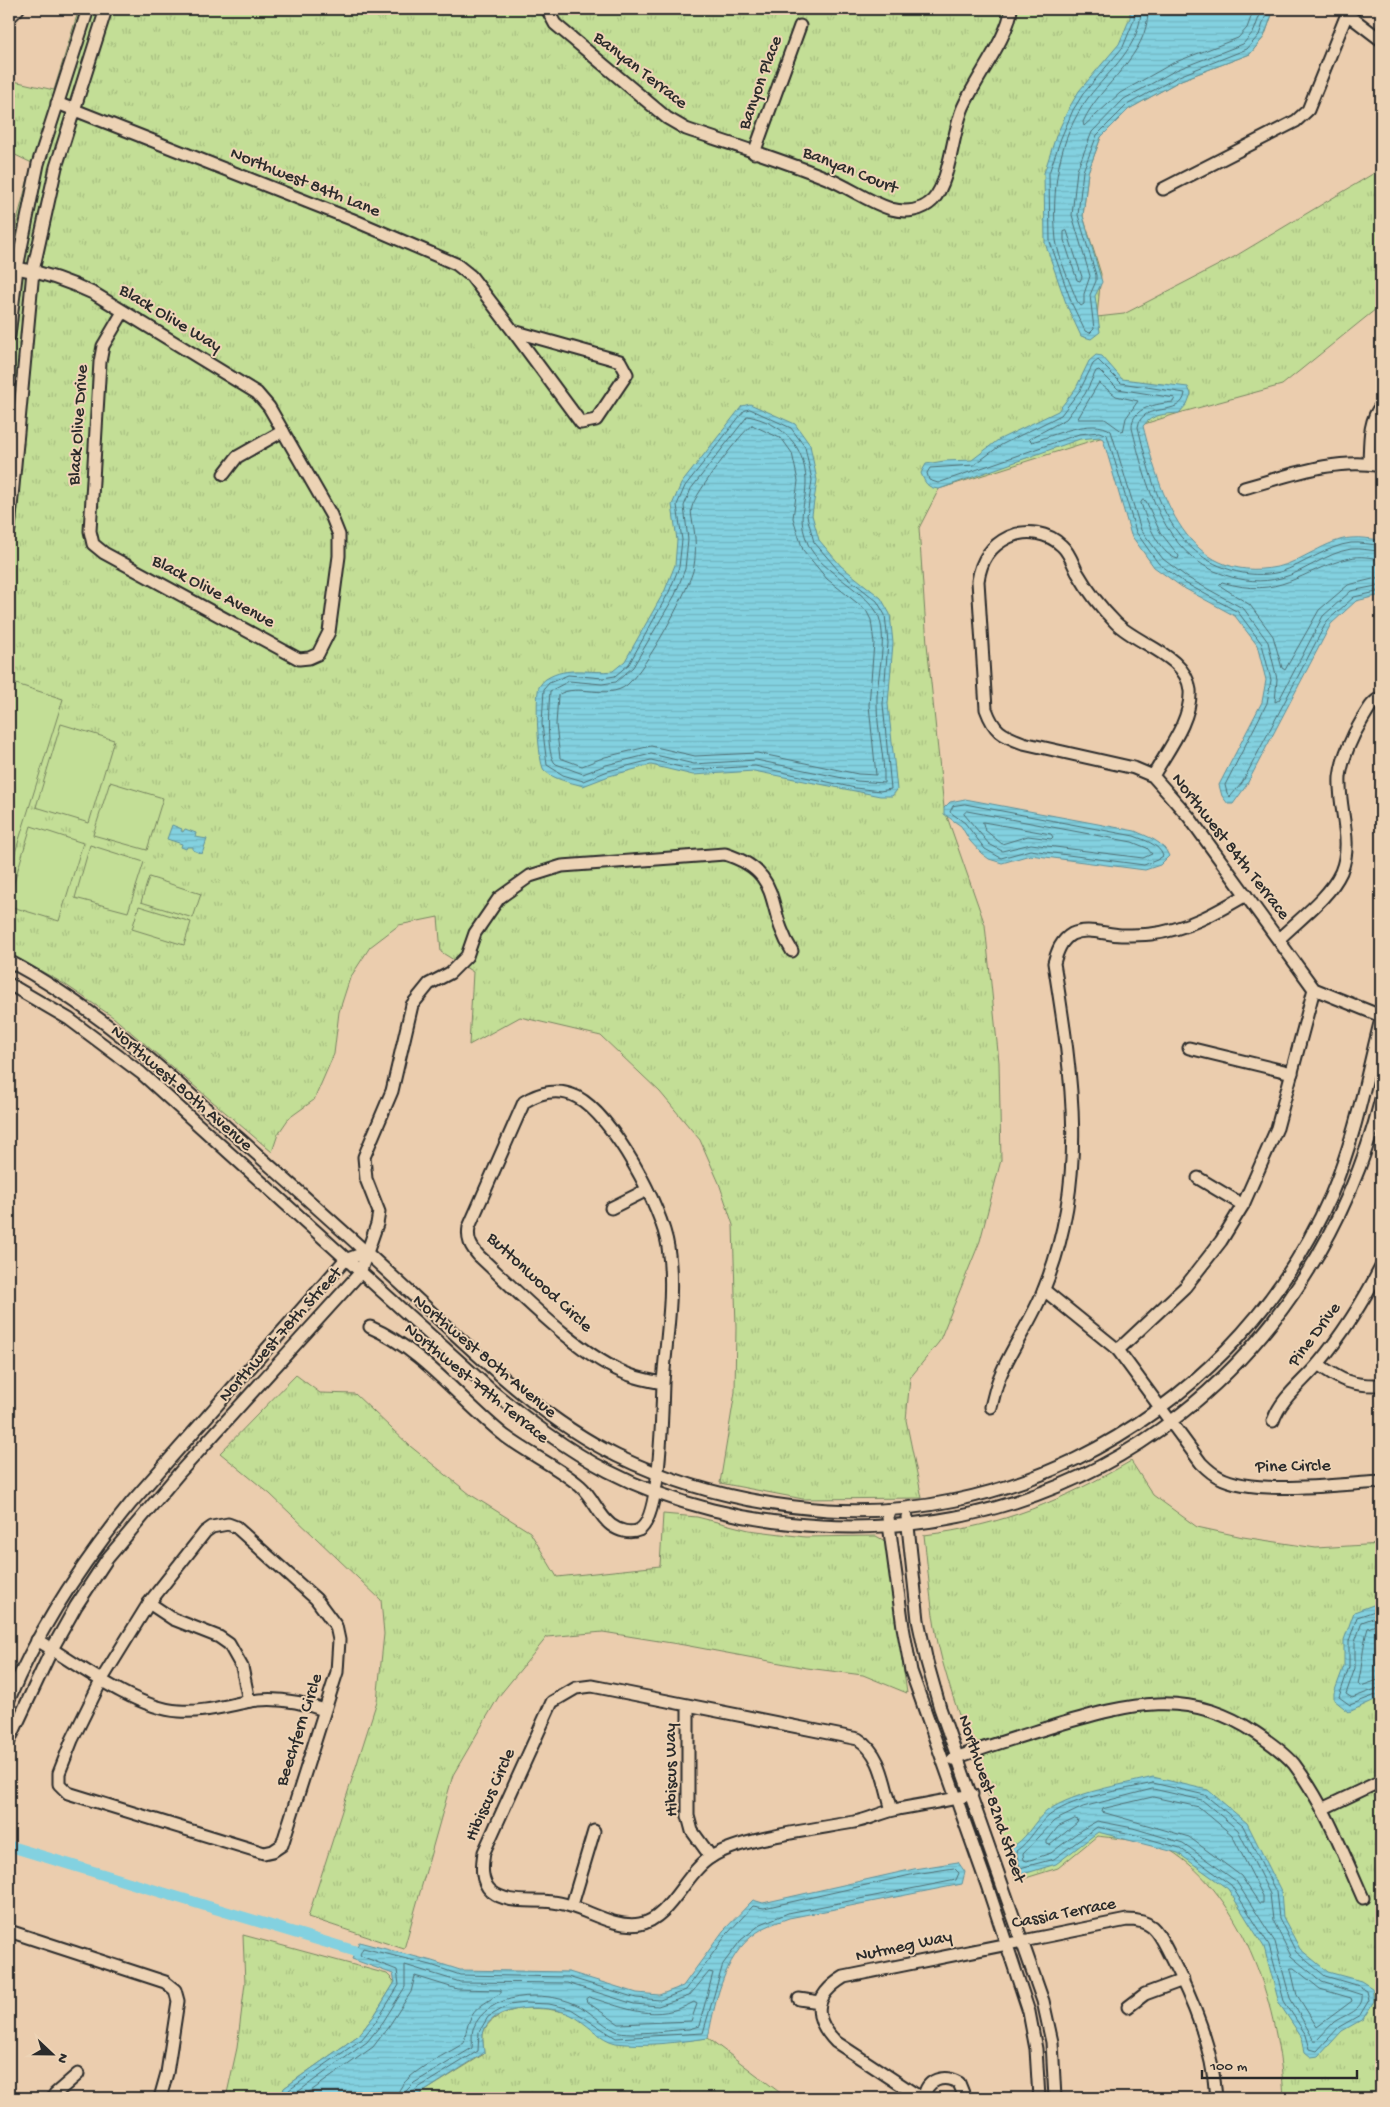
<svg xmlns="http://www.w3.org/2000/svg" width="1390" height="2107" viewBox="0 0 1390 2107" font-family="'Gochi Hand',sans-serif">
	<style>
		.grass { fill: url(#grass-tufts); stroke: #778460 }
		.pitch { fill: #c3de96; stroke: #778460 }
		.water { fill: url(#water-rules); stroke: #608f98 }
		.lines { fill: none; stroke-linecap: round; stroke-linejoin: round }
		.shore { stroke: #4e6d73; stroke-width: 1 }
		.canal { stroke: #83d1e0; stroke-width: 11 }
		.minor-casing { stroke: #2b2b2b; stroke-width: 15 }
		.minor { stroke: #edd3b5; stroke-width: 11 }
		.labels { text-anchor: middle; dominant-baseline: central; stroke-width: 4; stroke-linejoin: round; paint-order: stroke }
		.street-label { font-size: 18px; fill: #2b2b2b; stroke: #edd3b5 }
	</style>
	<defs>
		<pattern id="grass-tufts" width="24" height="20" patternUnits="userSpaceOnUse" patternTransform="scale(1.25)"><rect width="24" height="20" fill="#c3de96"/><path d="M3 7l-1-3M5 7V3M7 7l1-3M15 17l-1-3M17 17v-4M19 17l1-3" fill="none" stroke="#a8bf81"/></pattern>
		<pattern id="water-rules" width="6" height="5" patternUnits="userSpaceOnUse" patternTransform="scale(1.25)"><rect width="6" height="5" fill="#83d1e0"/><path d="M0 2.5h6" fill="none" stroke="#71b4c0"/></pattern>
	</defs>
	<rect width="100%" height="100%" fill="#ebcdae"/>
	<filter id="ink" filterUnits="userSpaceOnUse"><feTurbulence type="fractalNoise" baseFrequency=".02" numOctaves="2"/><feDisplacementMap in="SourceGraphic" scale="10" xChannelSelector="R" yChannelSelector="G"/><feConvolveMatrix kernelMatrix="1 2 1 2 8 2 1 2 1" color-interpolation-filters="sRGB"/></filter>
	<g filter="url(#ink)">
		<g class="grass">
			<polygon points="79,9 1274,9 1264,37 1250,54 1181,80 1129,109 1101,137 1088,172 1083,216 1101,274 1097,317 1124,314 1234,257 1381,169 1381,305 1282,385 1179,413 939,489 919,528 927,644 944,808 985,925 999,1062 1001,1160 980,1241 939,1342 910,1378 906,1420 922,1498 803,1499 720,1483 735,1392 736,1327 733,1225 719,1183 700,1140 660,1092 601,1036 520,1017 469,1045 473,972 441,952 438,917 399,925 370,947 350,978 339,1012 334,1054 314,1100 289,1118 278,1134 272,1152 113,1017 66,985 9,953 9,275 17,221 32,163 9,152 9,80 54,90"/>
			<polygon points="296,1375 320,1393 355,1394 410,1446 471,1495 530,1532 557,1577 660,1566 663,1514 697,1517 749,1530 805,1537 876,1536 885,1541 907,1693 863,1675 807,1668 684,1645 603,1632 547,1637 499,1696 453,1775 404,1949 308,1917 377,1701 384,1634 381,1600 270,1494 220,1453"/>
			<path d="M1131,1461L1153,1495L1197,1527L1243,1537L1316,1548L1381,1544V2098H1284C1279,2011 1247,1897 1168,1849C1156,1842 1113,1838 1097,1836L1058,1868L1016,1881C996,1806 962,1735 942,1660C931,1619 929,1577 924,1535C1001,1526 1064,1500 1131,1461Z"/>
			<polygon points="243,1935 387,1974 395,1982 374,2016 359,2035 284,2088 281,2098 226,2098 237,2048 245,1983"/>
			<path d="M525,2008L548,2009L569,2013L587,2023L600,2034L690,2040L708,2038L787,2098H414L484,2054C484,2048 482,2039 483,2034C487,2017 510,2010 525,2008Z"/>
		</g>
		<g class="pitch">
			<polygon points="13,683 63,699 9,872 9,698"/>
			<polygon points="61,724 114,740 89,823 36,807"/>
			<polygon points="110,782 163,798 147,850 93,835"/>
			<polygon points="31,826 83,843 59,921 9,906 9,899"/>
			<polygon points="90,845 144,862 128,912 75,898"/>
			<polygon points="149,877 201,894 193,918 141,902"/>
			<polygon points="139,906 191,922 184,945 132,929"/>
		</g>
		<g class="water">
			<polygon points="1130,9 1274,9 1264,37 1250,54 1181,80 1129,109 1101,137 1088,172 1083,216 1102,282 1095,296 1100,332 1091,339 1081,336 1067,306 1045,243 1044,173 1056,136 1069,108 1079,91 1119,44 1130,18"/>
			<path d="M1096,355L1102,356L1122,379L1188,387L1191,394L1187,404L1179,413C1165,414 1152,414 1143,426C1160,494 1186,585 1277,567C1299,563 1328,539 1351,538C1361,537 1371,539 1381,540V595L1356,601L1331,624L1246,786L1233,804H1228L1222,796L1219,785L1262,702L1266,680L1257,645L1235,616L1182,587L1154,567L1131,535L1103,439L1099,437L1080,439L939,489C927,488 925,483 921,473L926,464L944,461L972,460L998,440L1058,411L1076,388L1089,361Z"/>
			<path d="M750,404L795,424L810,445L817,480L812,515L819,540L841,566L881,598L890,614L893,643L888,704L897,790L892,796H880L754,771L693,775L651,765L609,776L583,786C570,782 554,780 544,770C538,763 535,696 539,687C540,685 544,680 546,679C568,665 590,674 613,671L625,661L665,590L675,565L677,540L672,505L681,484L742,406Z"/>
			<path d="M965,799L1135,831C1148,837 1163,841 1169,856L1160,865L1145,870L1030,855L1002,863L989,859L981,853L970,841L961,826L944,814V808L950,802Z"/>
			<polygon points="172,825 182,829 181,831 183,832 185,829 196,833 195,837 207,839 202,854 193,850 193,847 187,847 186,849 181,847 182,844 167,839"/>
			<polygon points="1376,1604 1381,1604 1381,1697 1349,1712 1334,1700 1334,1693 1344,1666 1344,1640 1354,1612"/>
			<path d="M1153,1777L1208,1790L1247,1823L1281,1891L1283,1917L1300,1949L1328,1972L1361,1981L1372,1988L1374,2001L1363,2019L1342,2031L1319,2056L1311,2057L1305,2052L1302,2038L1279,2003L1264,1947L1228,1889L1178,1853L1098,1832L1056,1864L1017,1876L1009,1848C1027,1841 1032,1822 1047,1811C1077,1791 1119,1786 1153,1777Z"/>
			<path d="M958,1862L965,1872L962,1884L789,1918C781,1921 772,1924 764,1928C725,1949 716,1998 708,2038C679,2042 645,2047 616,2043C600,2040 586,2022 571,2015C550,2004 489,2003 483,2034C482,2040 484,2048 484,2053L414,2098H281L284,2088L359,2035L374,2016L395,1982L393,1974L352,1959L359,1942L432,1961L460,1970L569,1972L637,1993L659,1995L683,1986L723,1931L753,1900L763,1903L914,1869Z"/>
		</g>
		<g class="lines">
			<g class="shore">
				<polyline points="1135,9 1134,20 1123,47 1083,94 1073,110 1061,138 1049,173 1050,242 1072,304 1085,331 1090,333 1094,329 1090,295 1096,281 1096,275 1078,215 1083,171 1097,135 1127,105 1179,76 1247,49 1259,35 1268,9"/>
				<path d="M1141,9C1141,47 1109,70 1088,98C1058,138 1051,192 1056,240C1059,260 1070,282 1077,301L1081,306L1084,304V294L1090,276L1072,215L1077,170L1092,132L1124,99L1176,70L1243,44L1254,31L1262,9"/>
				<path d="M1148,9C1149,57 1101,82 1083,122L1084,126L1120,93L1173,63L1238,38L1247,28L1254,9"/>
				<polygon points="1067,231 1082,277 1080,281 1077,280 1064,240 1064,232"/>
				<polygon points="1099,383 1116,396 1138,401 1126,418 1123,432 1105,419 1078,419"/>
				<polygon points="750,409 791,428 805,447 812,480 807,516 814,542 838,570 877,601 885,615 888,643 883,704 891,789 880,791 855,788 755,766 693,770 651,760 608,771 583,781 563,775 547,765 542,724 544,689 549,683 568,675 603,678 615,676 629,664 669,592 679,567 682,540 677,505 685,486 744,411"/>
				<path d="M748,416C782,423 805,445 806,481C806,507 796,515 808,544C821,573 870,592 879,617C888,644 876,677 877,704C877,731 885,757 884,783L857,781L756,760L694,764L651,754L606,765L583,774L556,764C545,756 549,705 550,691L569,681L602,684L616,682L633,667L675,595L685,569L688,540L684,506L691,489Z"/>
				<path d="M752,425L782,439L792,453L798,481L793,518L803,550L827,579L866,610L871,620L874,643L869,705L876,775L858,774L757,753L695,756L651,746L605,757L582,766L560,758L556,725L558,695C578,682 607,701 627,685C647,667 685,597 693,571C696,558 696,542 694,529C693,523 690,513 692,507C694,495 743,430 752,425Z"/>
				<path d="M1143,500L1146,501L1160,532L1179,556L1178,559C1159,555 1146,519 1141,503Z"/>
				<path d="M1381,545C1371,545 1360,542 1351,543C1327,546 1303,565 1280,572C1264,576 1246,575 1231,570C1167,551 1152,485 1138,427C1142,400 1182,419 1185,393L1121,383L1098,360L1093,364L1080,390L1061,415L1001,445L974,465L930,468L927,473L929,480L938,483L1079,434L1099,432L1107,435L1136,532L1158,563L1185,583L1238,612L1262,644L1271,680L1267,703L1225,785L1227,793L1230,797L1242,783L1327,621L1354,597L1381,591"/>
				<path d="M1381,551C1372,551 1360,548 1351,549C1326,553 1305,572 1281,578C1261,583 1243,581 1225,575C1163,556 1146,484 1132,428C1131,407 1157,404 1173,402L1175,398L1118,389L1099,370L1096,371L1085,394L1066,419L1029,439L1032,442C1052,436 1093,417 1111,431L1141,530L1163,559L1188,578L1244,609L1268,642L1277,679L1275,702L1279,700L1323,616L1351,591L1381,585"/>
				<path d="M1381,559C1372,558 1360,555 1350,558C1298,571 1281,600 1222,582L1219,585L1250,605L1273,636L1282,668L1285,670L1319,610L1348,585L1381,577"/>
				<path d="M965,804L1134,836C1144,840 1159,844 1163,856L1157,860L1144,865L1030,850L1001,858L985,849L965,823L950,812L953,806Z"/>
				<polygon points="967,811 1132,842 1147,848 1152,854 1143,858 1031,844 1002,851 989,844 964,814"/>
				<polygon points="983,822 1051,834 1053,837 1051,839 1028,836 1002,844 985,830"/>
				<polyline points="1381,1609 1357,1617 1349,1641 1349,1667 1339,1697 1350,1705 1381,1693"/>
				<polyline points="1381,1615 1362,1622 1355,1642 1355,1668 1346,1694 1352,1698 1381,1687"/>
				<path d="M1381,1623L1368,1628C1362,1646 1363,1665 1358,1684L1361,1686L1381,1679"/>
				<path d="M1153,1783L1205,1795L1243,1826L1276,1892L1279,1918L1296,1952L1325,1976L1359,1986L1367,1991L1369,2000L1360,2015L1339,2027L1317,2051L1310,2049L1306,2035L1284,2001L1269,1945L1231,1885L1180,1848L1132,1834L1097,1827L1054,1859L1020,1868L1016,1851C1030,1842 1037,1825 1050,1815C1079,1795 1120,1791 1153,1783Z"/>
				<path d="M1153,1789L1202,1800L1238,1830L1270,1894L1273,1920L1291,1956L1322,1982L1362,1995C1364,2010 1344,2015 1334,2022C1328,2028 1323,2034 1317,2040H1314L1290,1998L1275,1942L1236,1881L1183,1843L1133,1828L1097,1821L1081,1830L1051,1853L1027,1861L1024,1860L1023,1854L1054,1821L1083,1807Z"/>
				<polygon points="1153,1797 1199,1807 1232,1835 1263,1896 1263,1903 1259,1903 1241,1876 1189,1837 1102,1812 1103,1809"/>
				<polygon points="1075,1819 1078,1820 1077,1823 1050,1845 1047,1844 1047,1841 1058,1827"/>
				<polygon points="1291,1968 1294,1968 1320,1989 1351,1998 1352,2001 1317,2027 1297,1995"/>
				<path d="M589,1997C628,2009 655,2023 694,2002L697,2004L691,2021L619,2024L587,2002L586,1999Z"/>
				<polyline points="286,2098 289,2090 362,2039 378,2019 399,1985 397,1970 361,1956 360,1954 363,1948 431,1965 460,1975 568,1977 636,1998 660,2000 686,1990 727,1934 753,1906 764,1908 915,1874 954,1868 959,1873 956,1880 788,1913 761,1924 741,1940 723,1964 703,2033 616,2038 571,2009 549,2004 525,2003 509,2005 488,2017 479,2032 478,2051 418,2088 412,2093 411,2098"/>
				<path d="M293,2098L295,2094L367,2042L383,2022L405,1987V1965L460,1982L567,1983L634,2004L658,2006L689,1996L709,1972L713,1973L699,2026L689,2029C672,2030 630,2036 616,2031C602,2025 590,2010 575,2004C544,1990 487,1992 473,2029C471,2035 473,2042 472,2048L414,2083L406,2091L405,2098"/>
				<path d="M301,2098L373,2047L389,2026L411,1992L415,1976L457,1989L501,1990V1993C474,2009 469,2012 464,2043C446,2055 398,2075 397,2098"/>
			</g>
			<polyline class="canal" points="9,1846 355,1951"/>
			<defs>
				<g id="minor">
					<path d="M547,9L555,24L667,118L686,129C734,145 783,160 829,179C850,188 869,202 891,209C906,213 922,211 933,200C950,181 952,136 962,110C973,82 1010,35 1011,9"/>
					<polyline points="1347,14 1381,40"/>
					<polyline points="9,18 18,9"/>
					<polyline points="57,103 351,219 456,264 471,276 513,331 620,361 627,374 596,420 581,423 513,331"/>
					<polyline points="754,153 800,26"/>
					<polyline points="1163,189 1296,121 1308,110 1349,9"/>
					<path d="M17,268C45,273 70,282 95,294L257,393L269,407L331,515L339,535V556L329,632L318,654L309,658L299,659L104,553L93,544L90,531L100,362L103,346L123,312"/>
					<polyline points="9,336 17,268 38,164 88,9"/>
					<path d="M1369,464C1370,445 1368,421 1381,406"/>
					<polyline points="224,474 237,457 283,431"/>
					<path d="M1244,488C1288,476 1336,457 1381,466"/>
					<polyline points="9,529 33,271 56,167 106,9"/>
					<path d="M1153,776C1167,751 1192,720 1190,690C1186,655 1138,645 1116,623C1101,608 1088,591 1077,572C1073,564 1069,552 1062,546C1048,532 1026,529 1009,537C990,546 981,560 978,581L986,709C994,731 1001,735 1023,743L1134,768L1153,776L1189,817L1314,989L1381,1016"/>
					<path d="M1279,939C1299,919 1329,898 1341,872C1354,841 1338,809 1340,777C1342,759 1352,736 1362,720C1368,711 1371,702 1381,698"/>
					<path d="M9,961C93,1006 163,1069 233,1133C295,1188 356,1242 416,1298C479,1356 540,1418 617,1456C683,1488 755,1505 828,1510C912,1515 1000,1496 1076,1459C1189,1403 1280,1311 1331,1195C1355,1139 1366,1078 1381,1019"/>
					<path d="M9,984L69,1019L141,1073L492,1391C528,1420 567,1450 608,1471C673,1505 749,1522 821,1526C1094,1541 1315,1359 1381,1099"/>
					<polyline points="1189,1048 1292,1073"/>
					<polyline points="1198,1178 1243,1205"/>
					<polyline points="611,1208 647,1190"/>
					<path d="M1044,1290L1118,1350L1201,1463C1206,1468 1212,1474 1219,1477C1254,1496 1340,1484 1381,1482"/>
					<path d="M370,1327C422,1349 461,1401 505,1436C529,1454 558,1467 580,1486C593,1497 598,1515 611,1525C619,1531 630,1534 639,1530C661,1519 662,1408 663,1383C652,1381 640,1379 630,1375C581,1358 518,1292 479,1256C470,1246 467,1239 469,1227L524,1102C540,1092 559,1088 577,1097C613,1116 662,1207 668,1247C675,1291 666,1339 663,1383"/>
					<polyline points="1118,1350 1185,1287 1221,1241 1243,1205 1277,1128 1314,989"/>
					<path d="M1318,1364C1341,1381 1352,1386 1381,1385"/>
					<path d="M991,1407C994,1396 996,1384 1001,1374C1013,1345 1033,1319 1044,1289C1089,1178 1072,1076 1054,963C1057,952 1061,940 1072,934C1087,927 1104,934 1121,935C1131,935 1141,935 1151,934C1186,930 1217,912 1246,895"/>
					<path d="M1273,1421C1281,1398 1302,1383 1318,1364C1342,1335 1364,1300 1381,1267"/>
					<polyline points="887,1510 903,1627 911,1671 987,1885 1029,2012 1036,2049 1039,2098"/>
					<polyline points="907,1517 918,1620 927,1662 940,1708 1043,2001 1052,2042 1055,2098"/>
					<polygon points="228,1524 236,1527 316,1599 336,1626 339,1640 337,1672 282,1845 273,1851 264,1853 68,1793 59,1784 59,1773 72,1740 102,1679 149,1603 205,1532 212,1527"/>
					<polyline points="149,1603 173,1619 219,1637 229,1644 242,1667 249,1701"/>
					<path d="M37,1640C76,1663 134,1708 179,1711C202,1713 224,1706 246,1702C273,1696 299,1701 324,1710"/>
					<path d="M9,1699C39,1628 83,1562 131,1503L345,1260L367,1252"/>
					<polyline points="688,1706 688,1816 692,1831 711,1857"/>
					<path d="M9,1741L52,1649L76,1606L107,1559L180,1472L360,1273L377,1224L379,1212L366,1179L364,1157L392,1091L412,1005L429,984L450,973L467,956L475,933L499,898L530,876L562,866L725,854C785,873 764,907 792,951"/>
					<path d="M953,1759C987,1746 1022,1736 1057,1725C1129,1704 1188,1687 1256,1733C1269,1742 1284,1752 1294,1764C1325,1805 1342,1851 1363,1898"/>
					<polyline points="1324,1808 1381,1781"/>
					<path d="M892,1810C884,1785 882,1754 858,1739L592,1686L576,1688L552,1702L484,1852C482,1865 480,1881 491,1891C508,1905 532,1899 553,1902C583,1905 610,1929 640,1924C670,1919 685,1873 711,1857C741,1838 817,1829 854,1822C868,1820 880,1813 894,1810C920,1804 946,1802 972,1794"/>
					<polyline points="572,1905 594,1831"/>
					<polyline points="9,1931 165,1982 175,1990 178,2001 167,2073 160,2098"/>
					<polyline points="799,1999 820,2002"/>
					<polyline points="1128,2007 1145,1994 1183,1980"/>
					<polyline points="53,2098 55,2094 78,2074"/>
					<path d="M921,2098L836,2042C812,2017 813,1996 844,1977L1127,1920C1136,1920 1145,1921 1152,1927C1160,1934 1165,1947 1170,1956C1193,2000 1213,2048 1216,2098"/>
					<path d="M924,2098C926,2079 944,2074 959,2083L965,2098"/>
				</g>
			</defs>
			<use href="#minor" class="minor-casing"/>
			<use href="#minor" class="minor"/>
		</g>
	</g>
	<g class="labels">
		<g class="street-label">
			<text transform="translate(640 71) rotate(38)">Banyan Terrace</text>
			<text transform="translate(761 83) rotate(-70)">Banyon Place</text>
			<text transform="translate(850 171) rotate(22)">Banyan Court</text>
			<text transform="translate(305 183) rotate(22)">Northwest 84th Lane</text>
			<text transform="translate(170 319) rotate(31)">Black Olive Way</text>
			<text transform="translate(79 425) rotate(-86)">Black Olive Drive</text>
			<text transform="translate(213 592) rotate(28)">Black Olive Avenue</text>
			<text transform="translate(1230 847) rotate(52)">Northwest 84th Terrace</text>
			<text transform="translate(181 1089) rotate(41)">Northwest 80th Avenue</text>
			<text transform="translate(539 1283) rotate(43)">Buttonwood Circle</text>
			<text transform="translate(281 1335) rotate(-48)">Northwest 78th Street</text>
			<text transform="translate(1315 1335) rotate(-53)">Pine Drive</text>
			<text transform="translate(484 1357) rotate(40)">Northwest 80th Avenue</text>
			<text transform="translate(476 1384) rotate(39)">Northwest 79th Terrace</text>
			<text transform="translate(1293 1467) rotate(-1)">Pine Circle</text>
			<text transform="translate(300 1730) rotate(-72)">Beechfern Circle</text>
			<text transform="translate(672 1770) rotate(-91)">Hibiscus Way</text>
			<text transform="translate(491 1795) rotate(-66)">Hibiscus Circle</text>
			<text transform="translate(991 1799) rotate(71)">Northwest 82nd Street</text>
			<text transform="translate(1064 1914) rotate(-11)">Cassia Terrace</text>
			<text transform="translate(904 1947) rotate(-12)">Nutmeg Way</text>
		</g>
	</g>
	<rect width="1390" height="2107" fill="none" stroke="#edd3b5" stroke-width="30"/>
	<rect x="15" y="15" width="1360" height="2077" fill="none" stroke="#2b2b2b" stroke-width="2" filter="url(#ink)"/>
	<g transform="translate(52 2054) rotate(112)" stroke="#edd3b5" stroke-width="4" paint-order="stroke">
	<path d="M0-4L9 19L0 12L-9 19Z" fill="#2b2b2b"/>
	<text y="-8" font-size="14" font-weight="bold" text-anchor="middle" fill="#2b2b2b">N</text>
	</g>
	<path d="M1202 2070v8h155v-8" fill="none" stroke="#2b2b2b" stroke-width="2.5"/>
	<text x="1210" y="2070" font-size="15" fill="#2b2b2b" stroke="#edd3b5" stroke-width="4" paint-order="stroke">100 m</text>
</svg>
